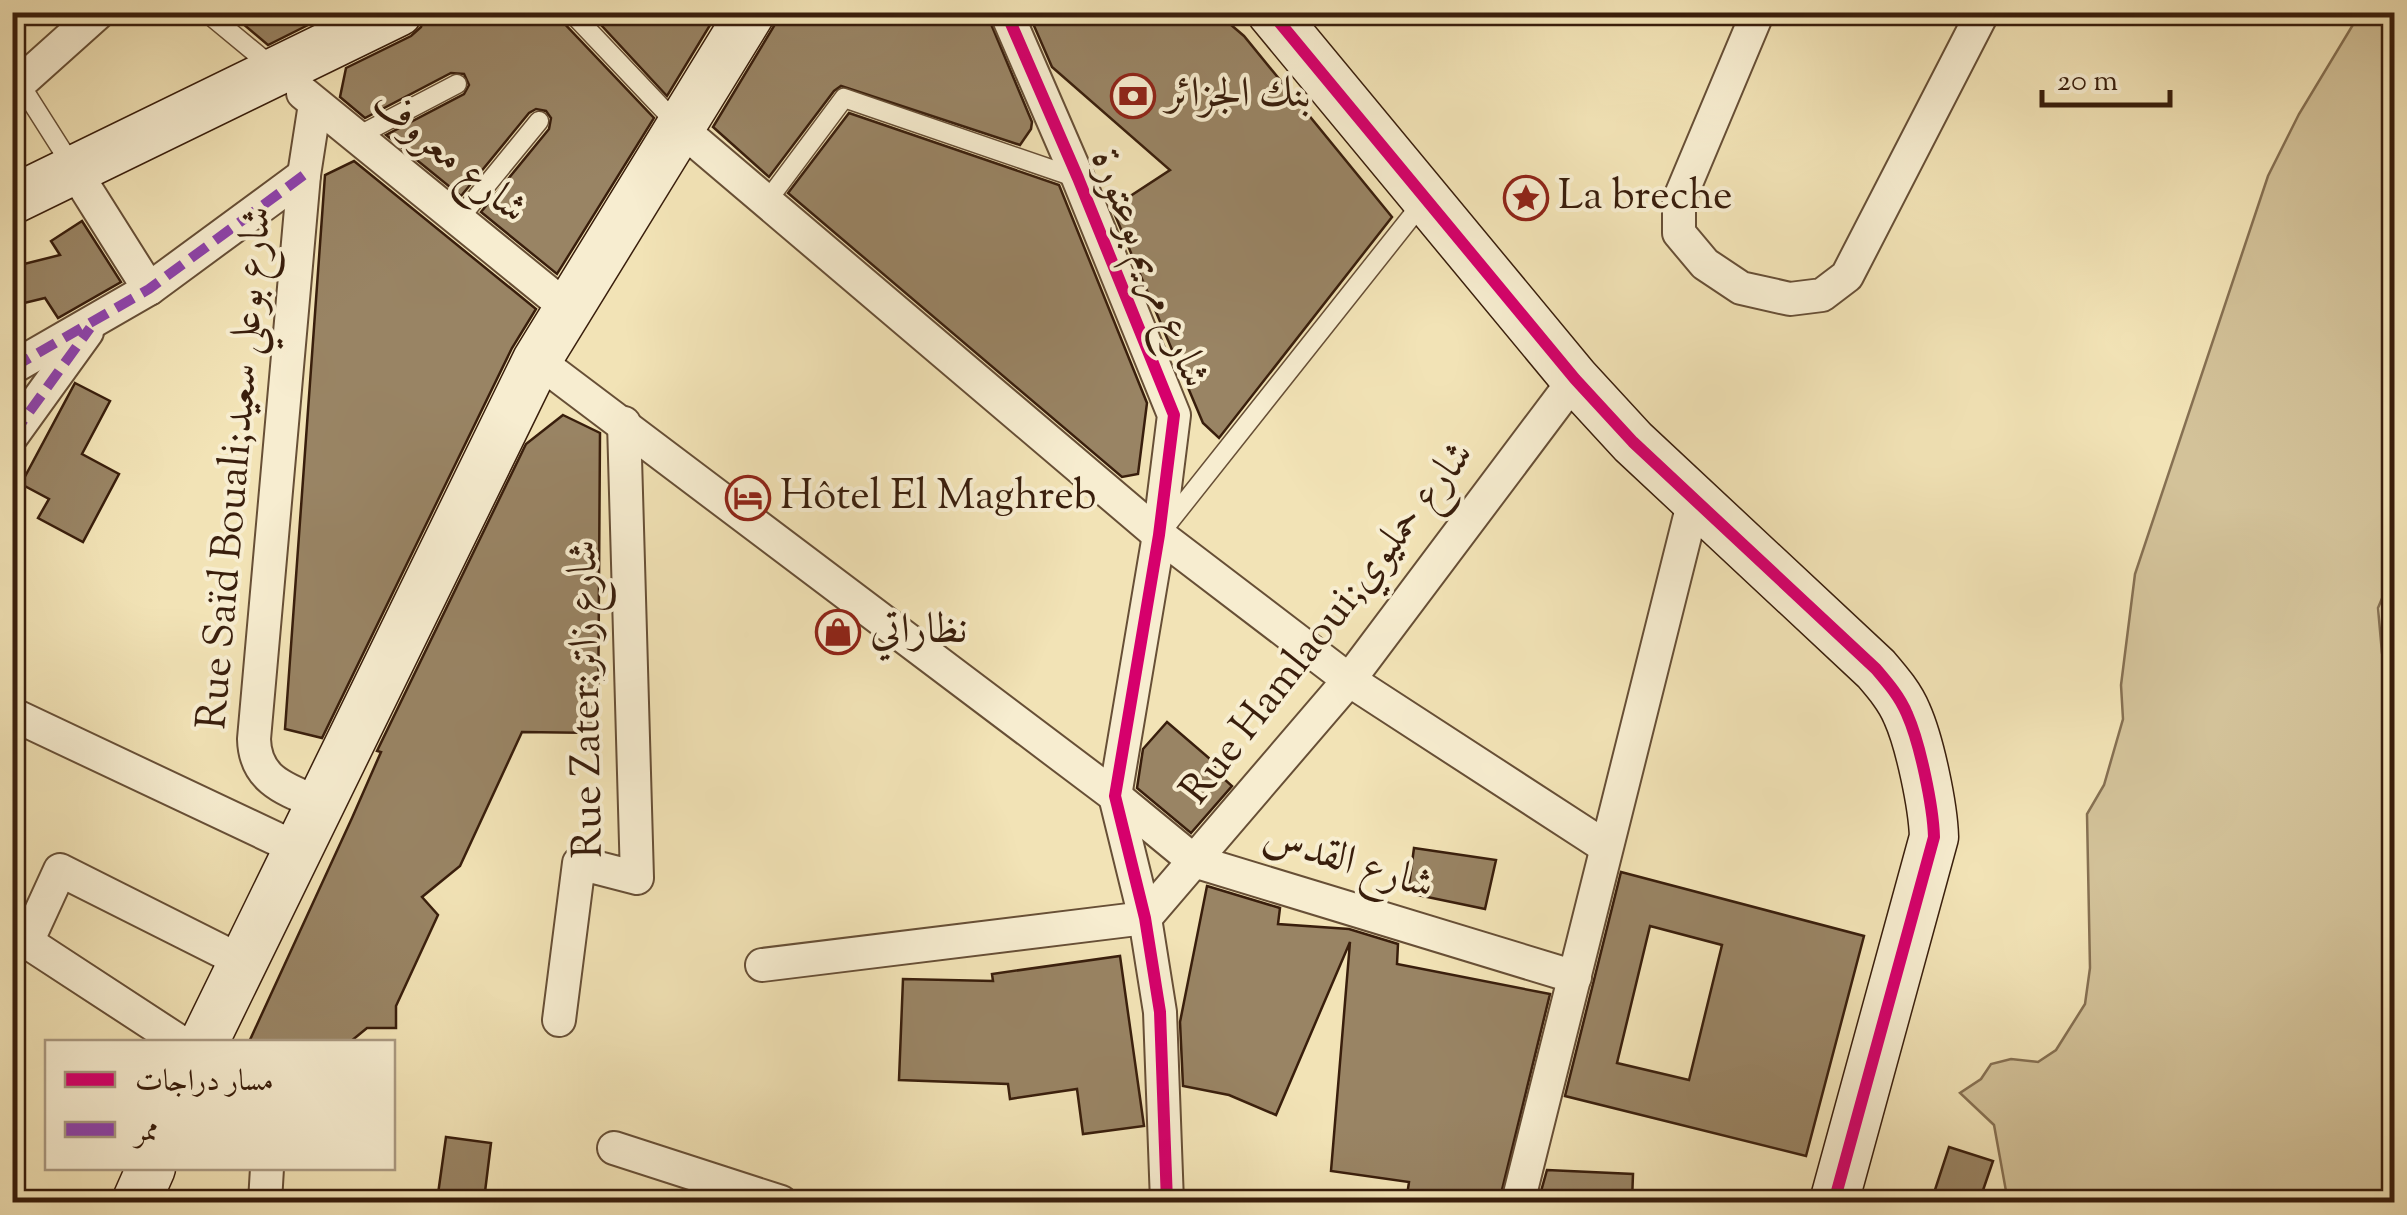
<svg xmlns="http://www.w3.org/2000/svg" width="2407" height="1215" viewBox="0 0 2407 1215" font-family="'Sorts Mill Goudy',Amiri,serif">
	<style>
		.green { fill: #d3c299; stroke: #867052; stroke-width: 2.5 }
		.building { fill: #998464; stroke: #391e0c; stroke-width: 2.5; fill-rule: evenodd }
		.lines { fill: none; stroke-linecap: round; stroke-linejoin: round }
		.lane-casing { stroke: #674f36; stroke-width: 21 }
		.street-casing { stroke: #674f36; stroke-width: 36 }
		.secondary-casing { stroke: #391e0c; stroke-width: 51 }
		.lane { stroke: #f7edd0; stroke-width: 18 }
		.street { stroke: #f7edd0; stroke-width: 32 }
		.secondary { stroke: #f7edd0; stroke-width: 48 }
		.quiet { stroke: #8e44ad; stroke-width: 10; stroke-dasharray: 20 10; stroke-linecap: butt }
		.cycleway-casing { stroke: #f7edd0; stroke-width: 19 }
		.cycleway { stroke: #d6006c; stroke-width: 12 }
		.labels { text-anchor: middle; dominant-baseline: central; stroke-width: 8; stroke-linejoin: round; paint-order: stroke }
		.poi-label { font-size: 42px; fill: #391e0c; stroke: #f7edd0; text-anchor: start }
		.street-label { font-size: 42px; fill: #391e0c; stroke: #f7edd0 }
	</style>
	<rect width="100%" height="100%" fill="#f2e3b6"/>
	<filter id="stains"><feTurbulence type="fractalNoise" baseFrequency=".002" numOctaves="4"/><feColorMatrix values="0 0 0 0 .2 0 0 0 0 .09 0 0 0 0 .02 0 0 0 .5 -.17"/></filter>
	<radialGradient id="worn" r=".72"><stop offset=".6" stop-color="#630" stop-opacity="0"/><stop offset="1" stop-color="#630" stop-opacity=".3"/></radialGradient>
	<polygon class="green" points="2360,13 2394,13 2394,576 2391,577 2378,608 2382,653 2394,662 2394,1202 2001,1202 2006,1191 1994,1125 1960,1093 1981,1079 1991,1064 2011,1059 2038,1062 2056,1050 2085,1004 2090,968 2087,814 2104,785 2123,719 2121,685 2135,574 2268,176 2299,114"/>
	<g class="building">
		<polygon points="229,12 334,12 268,45"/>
		<polygon points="425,12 559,12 562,21 654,118 557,274 481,212 549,129 551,118 546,111 536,109 529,113 461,196 386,135 464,94 469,85 464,74 451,73 365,118 340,97 346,68 411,36 421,27"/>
		<polygon points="589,12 718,12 667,96"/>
		<polygon points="778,12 986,12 1032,122 1031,129 1020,145 841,86 834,91 769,177 713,127 774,26"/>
		<polygon points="1028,12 1216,12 1244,36 1392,217 1219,438 1203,423 1112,208 1170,170 1052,67"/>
		<polygon points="849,113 1059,185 1147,403 1138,474 1122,477 788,193"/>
		<polygon points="354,161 536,309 512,348 322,738 285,729 325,175"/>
		<polygon points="82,221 121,282 58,318 45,298 12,306 12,267 60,255 51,241"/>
		<polygon points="75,383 110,401 82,454 119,474 83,542 38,518 49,499 21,484"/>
		<polygon points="563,415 600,433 598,733 522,732 460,866 422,897 438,915 396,1006 396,1028 367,1028 350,1042 249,1042 352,818 381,752 377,751 526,444"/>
		<polygon points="1167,722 1217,765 1213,769 1232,786 1191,833 1137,788 1143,749"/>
		<polygon points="1414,848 1496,860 1485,909 1408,893"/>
		<path d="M1621,872L1864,936L1806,1156L1565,1096ZM1650,926L1722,945L1689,1080L1617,1063Z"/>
		<polygon points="1207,886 1280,908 1278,924 1349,929 1398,944 1397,964 1550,994 1499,1202 1406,1202 1409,1182 1331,1171 1350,942 1276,1115 1229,1095 1183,1086 1180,1022"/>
		<polygon points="1120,956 1144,1126 1083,1134 1077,1089 1010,1099 1008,1084 899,1080 903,979 993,981 992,974"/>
		<polygon points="446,1137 491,1143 484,1200 438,1194"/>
		<polygon points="1949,1147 1993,1161 1979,1202 1931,1202"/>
		<polygon points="1547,1170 1633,1174 1632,1202 1538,1202"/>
	</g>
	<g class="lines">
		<defs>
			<g id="lane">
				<polyline points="206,12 275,69"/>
				<polyline points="571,12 680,127"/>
				<polyline points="15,76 74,169"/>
				<polyline points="354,138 457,84"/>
				<polyline points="767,201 844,98 1077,178"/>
				<polyline points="458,220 539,121"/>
				<polyline points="1166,526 1423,202"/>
			</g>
			<g id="street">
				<polyline points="1006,12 1078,178 1174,415 1159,535 1115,796 1145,918 1160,1012 1167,1202"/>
				<polyline points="1758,12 1679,200 1679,233 1705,264 1741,288 1790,299 1822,295 1847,276 1983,12"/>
				<polyline points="12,90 99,12"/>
				<polyline points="303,93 567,308"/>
				<path d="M315,104L304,175L254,739C255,781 287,790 321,804"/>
				<polyline points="680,128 1159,535 1349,680 1606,847"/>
				<polyline points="74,170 149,289"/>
				<polyline points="537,360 1115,796 1194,861 1575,977"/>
				<polyline points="12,368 149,289 304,175"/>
				<polyline points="12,436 87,332"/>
				<polyline points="12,714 298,849"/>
				<polyline points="12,932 27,942 60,870 243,962"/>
				<polyline points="27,942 180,1042"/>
				<polyline points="762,965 1145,918 1349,680 1575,379"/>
				<polyline points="559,1020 579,863 637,878 624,423"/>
				<polyline points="614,1148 781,1202"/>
				<polyline points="265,1202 267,1168"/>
				<polyline points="1518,1202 1694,500"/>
			</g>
			<g id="secondary">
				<path d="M1271,12L1575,379L1633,442L1876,669C1888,683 1900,697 1907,714C1920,743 1933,806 1934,837L1834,1202"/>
				<polyline points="12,200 398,12"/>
				<polyline points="204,1042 537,360 751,12"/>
				<polyline points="136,1202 151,1168"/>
			</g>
		</defs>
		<use href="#lane" class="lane-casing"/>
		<use href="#street" class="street-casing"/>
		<use href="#secondary" class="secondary-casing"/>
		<use href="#lane" class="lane"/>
		<use href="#street" class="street"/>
		<use href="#secondary" class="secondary"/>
		<g class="quiet">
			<polyline points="12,368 149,289 304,175"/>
			<polyline points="12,436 90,328"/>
		</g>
		<defs>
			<g id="cycleway">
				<polyline points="1006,12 1078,178 1174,415 1159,535 1115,796 1145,918 1160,1012 1167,1202"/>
				<path d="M1271,12L1575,379L1633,442L1876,669C1888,683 1900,697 1907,714C1920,743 1933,806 1934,837L1834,1202"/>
			</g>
		</defs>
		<use href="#cycleway" class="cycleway-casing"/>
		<use href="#cycleway" class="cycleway"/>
	</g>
	<defs>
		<symbol id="bank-ring" viewBox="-11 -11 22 22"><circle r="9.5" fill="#f7edd0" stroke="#8f2418" stroke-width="1.5"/><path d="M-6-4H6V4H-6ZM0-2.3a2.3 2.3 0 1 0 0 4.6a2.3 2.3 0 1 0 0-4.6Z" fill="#8f2418"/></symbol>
		<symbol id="sight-ring" viewBox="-11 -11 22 22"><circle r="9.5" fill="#f7edd0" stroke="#8f2418" stroke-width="1.5"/><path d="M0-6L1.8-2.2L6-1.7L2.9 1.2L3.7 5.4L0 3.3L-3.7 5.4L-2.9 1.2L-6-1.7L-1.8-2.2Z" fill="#8f2418"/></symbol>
		<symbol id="hotel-ring" viewBox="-11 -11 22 22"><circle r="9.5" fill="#f7edd0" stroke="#8f2418" stroke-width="1.5"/><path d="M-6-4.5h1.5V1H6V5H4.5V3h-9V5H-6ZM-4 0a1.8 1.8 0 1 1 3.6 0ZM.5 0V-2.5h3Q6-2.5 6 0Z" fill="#8f2418"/></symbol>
		<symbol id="shop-ring" viewBox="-11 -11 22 22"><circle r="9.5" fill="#f7edd0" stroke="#8f2418" stroke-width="1.5"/><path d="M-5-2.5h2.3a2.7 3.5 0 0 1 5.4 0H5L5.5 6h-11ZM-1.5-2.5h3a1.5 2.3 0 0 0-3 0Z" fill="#8f2418"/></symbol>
	</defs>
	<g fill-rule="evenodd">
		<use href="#bank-ring" x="1108" y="71" width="50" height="50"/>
		<use href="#sight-ring" x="1501" y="173" width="50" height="50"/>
		<use href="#hotel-ring" x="723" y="473" width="50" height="50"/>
		<use href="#shop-ring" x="813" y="607" width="50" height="50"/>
	</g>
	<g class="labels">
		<g class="poi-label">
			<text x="1166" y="96">بنك الجزائر</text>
			<text x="1558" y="198">La breche</text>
			<text x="780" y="498">Hôtel El Maghreb</text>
			<text x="870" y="632">نظاراتي</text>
		</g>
		<g class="street-label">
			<text transform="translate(448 158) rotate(39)">شارع معروف</text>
			<text transform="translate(1148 269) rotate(68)">شارع مريم بوعتورة</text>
			<text transform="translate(237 468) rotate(-85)">Rue Saïd Bouali;شارع بوعلي سعيد</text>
			<text transform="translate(1329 624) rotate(-52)">Rue Hamlaoui;شارع حمليوي</text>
			<text transform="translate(588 699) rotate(-91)">Rue Zater;شارع زاتر</text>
			<text transform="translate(1348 863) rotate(17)">شارع القدس</text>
		</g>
	</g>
	<rect width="2407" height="1215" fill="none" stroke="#f2e3b6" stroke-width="50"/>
	<rect x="15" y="15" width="2377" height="1185" fill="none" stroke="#391e0c" stroke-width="5"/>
	<rect x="25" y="25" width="2357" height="1165" fill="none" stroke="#391e0c" stroke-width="2.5"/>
	<rect x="45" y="1040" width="350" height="130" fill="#f7edd0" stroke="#ab9a82" stroke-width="2.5"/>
	<rect x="65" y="1072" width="50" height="15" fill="#d6006c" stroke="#ab9a82" stroke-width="2.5"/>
	<text x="135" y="1090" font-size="30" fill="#391e0c">مسار دراجات</text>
	<rect x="65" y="1122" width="50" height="15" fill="#8e44ad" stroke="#ab9a82" stroke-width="2.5"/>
	<text x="135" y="1140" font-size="30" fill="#391e0c">ممر</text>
	<path d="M2042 90v15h128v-15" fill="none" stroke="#391e0c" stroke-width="5"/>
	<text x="2057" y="90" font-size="30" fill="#391e0c" stroke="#f7edd0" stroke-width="8" paint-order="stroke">20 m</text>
	<rect width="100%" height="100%" filter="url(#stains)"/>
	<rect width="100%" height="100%" fill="url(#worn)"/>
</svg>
